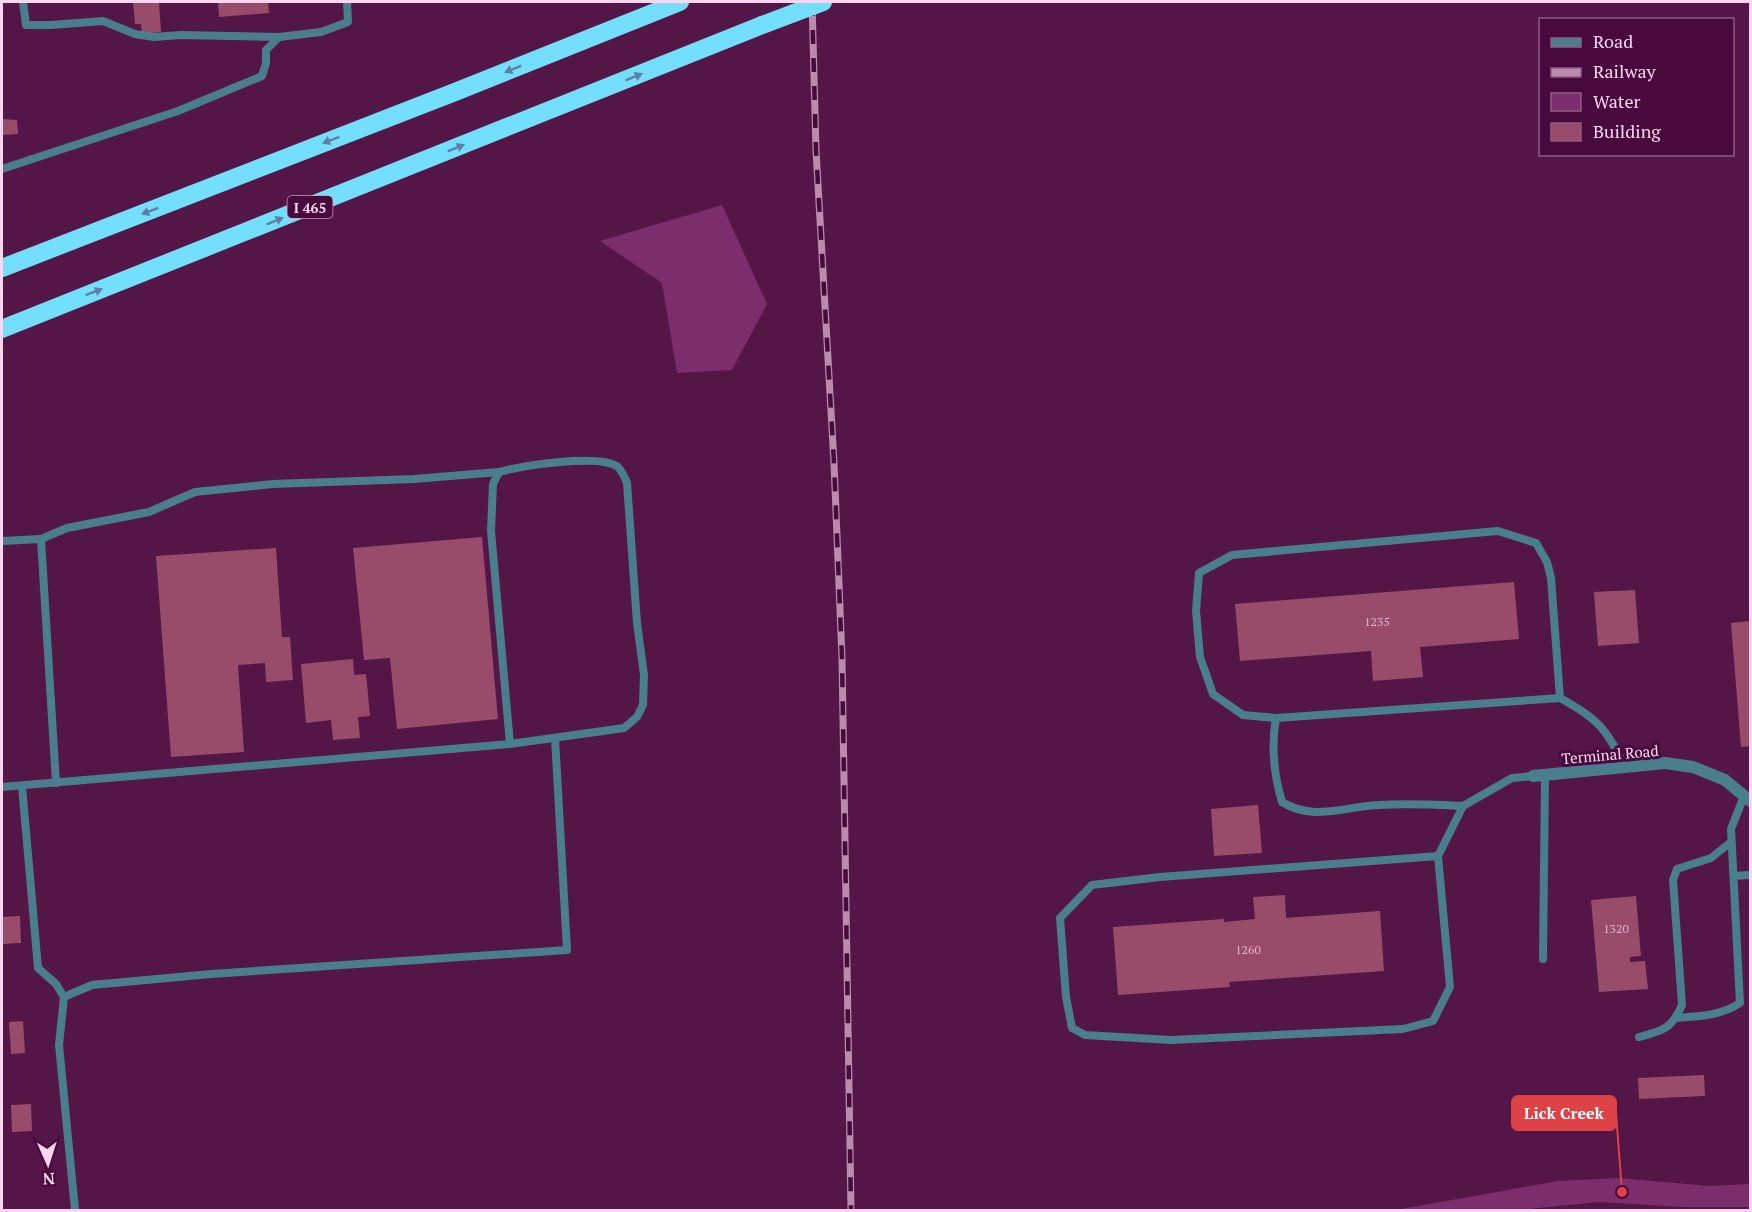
<svg xmlns="http://www.w3.org/2000/svg" width="1752" height="1212" viewBox="0 0 1752 1212" font-family="'PT Serif',serif">
	<style>
		.water { fill: #7c2d6b }
		.building { fill: #994b6a }
		.lines { fill: none; stroke-linecap: round; stroke-linejoin: round }
		.service { stroke: #497e8c; stroke-width: 8 }
		.minor { stroke: #497e8c; stroke-width: 12 }
		.motorway { stroke: #73dffc; stroke-width: 18 }
		.rail-casing { stroke: #bb8bae; stroke-width: 7 }
		.rail { stroke: #480a3d; stroke-width: 4.5; stroke-dasharray: 14; stroke-linecap: butt }
		.motorway-bridge { stroke: #73dffc; stroke-width: 18 }
		.oneway { fill: #607fa6 }
		.labels { text-anchor: middle; dominant-baseline: central; stroke-width: 6; stroke-linejoin: round; paint-order: stroke }
		.number-label { font-size: 12px; fill: #e3b3ce }
		.shield { fill: #480a3d; stroke: #c699ba; stroke-width: 1.5 }
		.shield-label { font-size: 14px; font-weight: bold; fill: #fcd6f0 }
		.street-label { font-size: 15px; fill: #fcd6f0; stroke: #480a3d }
		.leader { fill: none; stroke: #dc4246; stroke-width: 2 }
		.callout-dot { fill: #dc4246; stroke: #480a3d; stroke-width: 2 }
		.callout { fill: #dc4246; stroke: #dc4246; stroke-width: 2 }
		.callout-label { font-size: 16px; text-anchor: middle; font-weight: bold; fill: #fff }
	</style>
	<rect width="100%" height="100%" fill="#541647"/>
	<g class="water">
		<polygon points="722,205 767,304 732,370 677,373 662,283 600,241"/>
		<polygon points="1619,1178 1709,1186 1750,1184 1750,1207 1682,1207 1599,1202 1520,1210 1396,1210 1558,1181"/>
	</g>
	<g class="building">
		<polygon points="133,2 159,2 161,32 142,34 141,24 135,24"/>
		<polygon points="218,2 268,2 269,13 219,17"/>
		<polygon points="2,119 17,120 18,134 2,135"/>
		<polygon points="482,537 498,719 397,729 390,658 364,660 353,548"/>
		<polygon points="276,548 282,637 290,637 293,680 266,682 265,663 238,665 244,752 171,757 156,556"/>
		<polygon points="1514,582 1519,639 1420,647 1423,677 1373,681 1371,651 1240,661 1235,604"/>
		<polygon points="1635,590 1639,643 1598,646 1594,592"/>
		<polygon points="1750,621 1750,746 1741,747 1731,623"/>
		<polygon points="353,659 354,675 366,674 370,716 358,717 360,738 333,740 331,720 306,723 301,664"/>
		<polygon points="1258,805 1262,853 1214,856 1211,809"/>
		<polygon points="1285,895 1286,918 1380,911 1384,971 1229,982 1230,987 1118,995 1113,927 1224,919 1224,922 1255,919 1253,897"/>
		<polygon points="1636,896 1641,956 1630,957 1630,962 1645,961 1648,989 1599,992 1591,900"/>
		<polygon points="20,916 21,943 2,944 2,917"/>
		<polygon points="23,1021 25,1053 11,1054 9,1022"/>
		<polygon points="1704,1075 1705,1096 1639,1099 1638,1078"/>
		<polygon points="31,1104 32,1131 12,1132 11,1105"/>
	</g>
	<g class="lines">
		<g class="service">
			<polyline points="23,2 26,25 51,25 103,21 135,34 154,37 181,35 279,37"/>
			<polyline points="2,169 178,111 262,76 266,63 266,50 279,37 321,32 348,22 347,2"/>
			<polyline points="41,539 67,528 149,512 195,492 273,484 414,479 499,472"/>
			<polyline points="2,541 41,539 56,783"/>
			<polyline points="1276,718 1243,715 1213,694 1200,657 1196,611 1199,573 1232,555 1498,531 1536,543 1547,562 1551,578 1560,698"/>
			<polyline points="22,786 38,968 56,984 64,997 59,1045 75,1210"/>
			<path d="M2,787L510,744L624,728L637,717L643,705L644,675L637,623L627,483C625,478 622,471 618,467C600,453 521,466 499,472L493,484L491,531L510,744"/>
			<path d="M1463,806C1436,805 1408,803 1380,805C1345,806 1314,822 1282,802C1274,775 1271,746 1276,718L1560,698C1597,718 1607,729 1625,767"/>
			<polyline points="1438,856 1450,987 1433,1021 1403,1029 1171,1040 1085,1035 1072,1028 1066,997 1060,918 1092,885 1160,877 1438,856 1463,806 1512,778 1533,776"/>
			<polyline points="1734,876 1750,875"/>
			<polyline points="1543,959 1545,775"/>
			<polyline points="64,997 92,985 211,974 567,950 555,738"/>
			<path d="M1677,1018C1700,1016 1720,1016 1740,1003L1731,829L1744,796"/>
			<path d="M1639,1037C1662,1031 1672,1029 1682,1005L1673,880L1677,869L1711,858L1731,842"/>
		</g>
		<polyline class="minor" points="1533,776 1665,763 1693,767 1725,780 1750,801"/>
		<g class="motorway">
			<polyline points="2,268 455,92 680,2"/>
			<polyline points="2,329 762,25"/>
		</g>
		<defs>
			<polyline id="rail" points="812,2 816,150 834,463 842,658 851,1210"/>
		</defs>
		<use href="#rail" class="rail-casing"/>
		<use href="#rail" class="rail"/>
		<polyline class="motorway-bridge" points="762,25 823,2"/>
	</g>
	<defs><path id="oneway-solid" d="M-6-.8H1V-3.2L6.5 0L1 3.2V.8H-6Z" transform="scale(1.5)"/></defs>
	<g class="oneway">
		<use href="#oneway-solid" transform="translate(513 69) rotate(158)"/>
		<use href="#oneway-solid" transform="translate(634 77) rotate(-22)"/>
		<use href="#oneway-solid" transform="translate(331 140) rotate(159)"/>
		<use href="#oneway-solid" transform="translate(456 148) rotate(-22)"/>
		<use href="#oneway-solid" transform="translate(150 211) rotate(159)"/>
		<use href="#oneway-solid" transform="translate(275 221) rotate(-22)"/>
		<use href="#oneway-solid" transform="translate(94 292) rotate(-21)"/>
	</g>
	<g class="labels">
		<g class="number-label">
			<text x="1377" y="621">1235</text>
			<text x="1616" y="928">1320</text>
			<text x="1248" y="949">1260</text>
		</g>
		<rect class="shield" x="287.5" y="196" width="45" height="22" rx="4.5"/>
		<g class="shield-label">
			<text x="310" y="207">I 465</text>
		</g>
		<g class="street-label">
			<text transform="translate(1610 754) rotate(-5)">Terminal Road</text>
		</g>
	</g>
	<path class="leader" d="M1622 1192L1616 1113"/>
	<circle class="callout-dot" cx="1622" cy="1192" r="6"/>
	<rect class="callout" x="1512" y="1096" width="104" height="34" rx="6"/>
	<g class="callout-label">
		<text x="1564" y="1119">Lick Creek</text>
	</g>
	<rect width="1752" height="1212" fill="none" stroke="#fcd6f0" stroke-width="6"/>
	<rect x="1539" y="18" width="195" height="138" fill="#480a3d" stroke="#905c85" stroke-width="1.5"/>
	<rect x="1551" y="38" width="30" height="9" fill="#497e8c" stroke="#905c85" stroke-width="1.5"/>
	<text x="1593" y="48" font-size="18" fill="#fcd6f0">Road</text>
	<rect x="1551" y="68" width="30" height="9" fill="#bb8bae" stroke="#905c85" stroke-width="1.5"/>
	<text x="1593" y="78" font-size="18" fill="#fcd6f0">Railway</text>
	<rect x="1551" y="93" width="30" height="18" fill="#7c2d6b" stroke="#905c85" stroke-width="1.5"/>
	<text x="1593" y="108" font-size="18" fill="#fcd6f0">Water</text>
	<rect x="1551" y="123" width="30" height="18" fill="#994b6a" stroke="#905c85" stroke-width="1.5"/>
	<text x="1593" y="138" font-size="18" fill="#fcd6f0">Building</text>
	<g transform="translate(48 1164) rotate(177)" stroke="#480a3d" stroke-width="4.5" paint-order="stroke">
	<path d="M0-4.5L10 22L0 15L-10 22Z" fill="#fcd6f0"/>
	<text y="-9" font-size="16" font-weight="bold" text-anchor="middle" fill="#fcd6f0">N</text>
	</g>
</svg>
